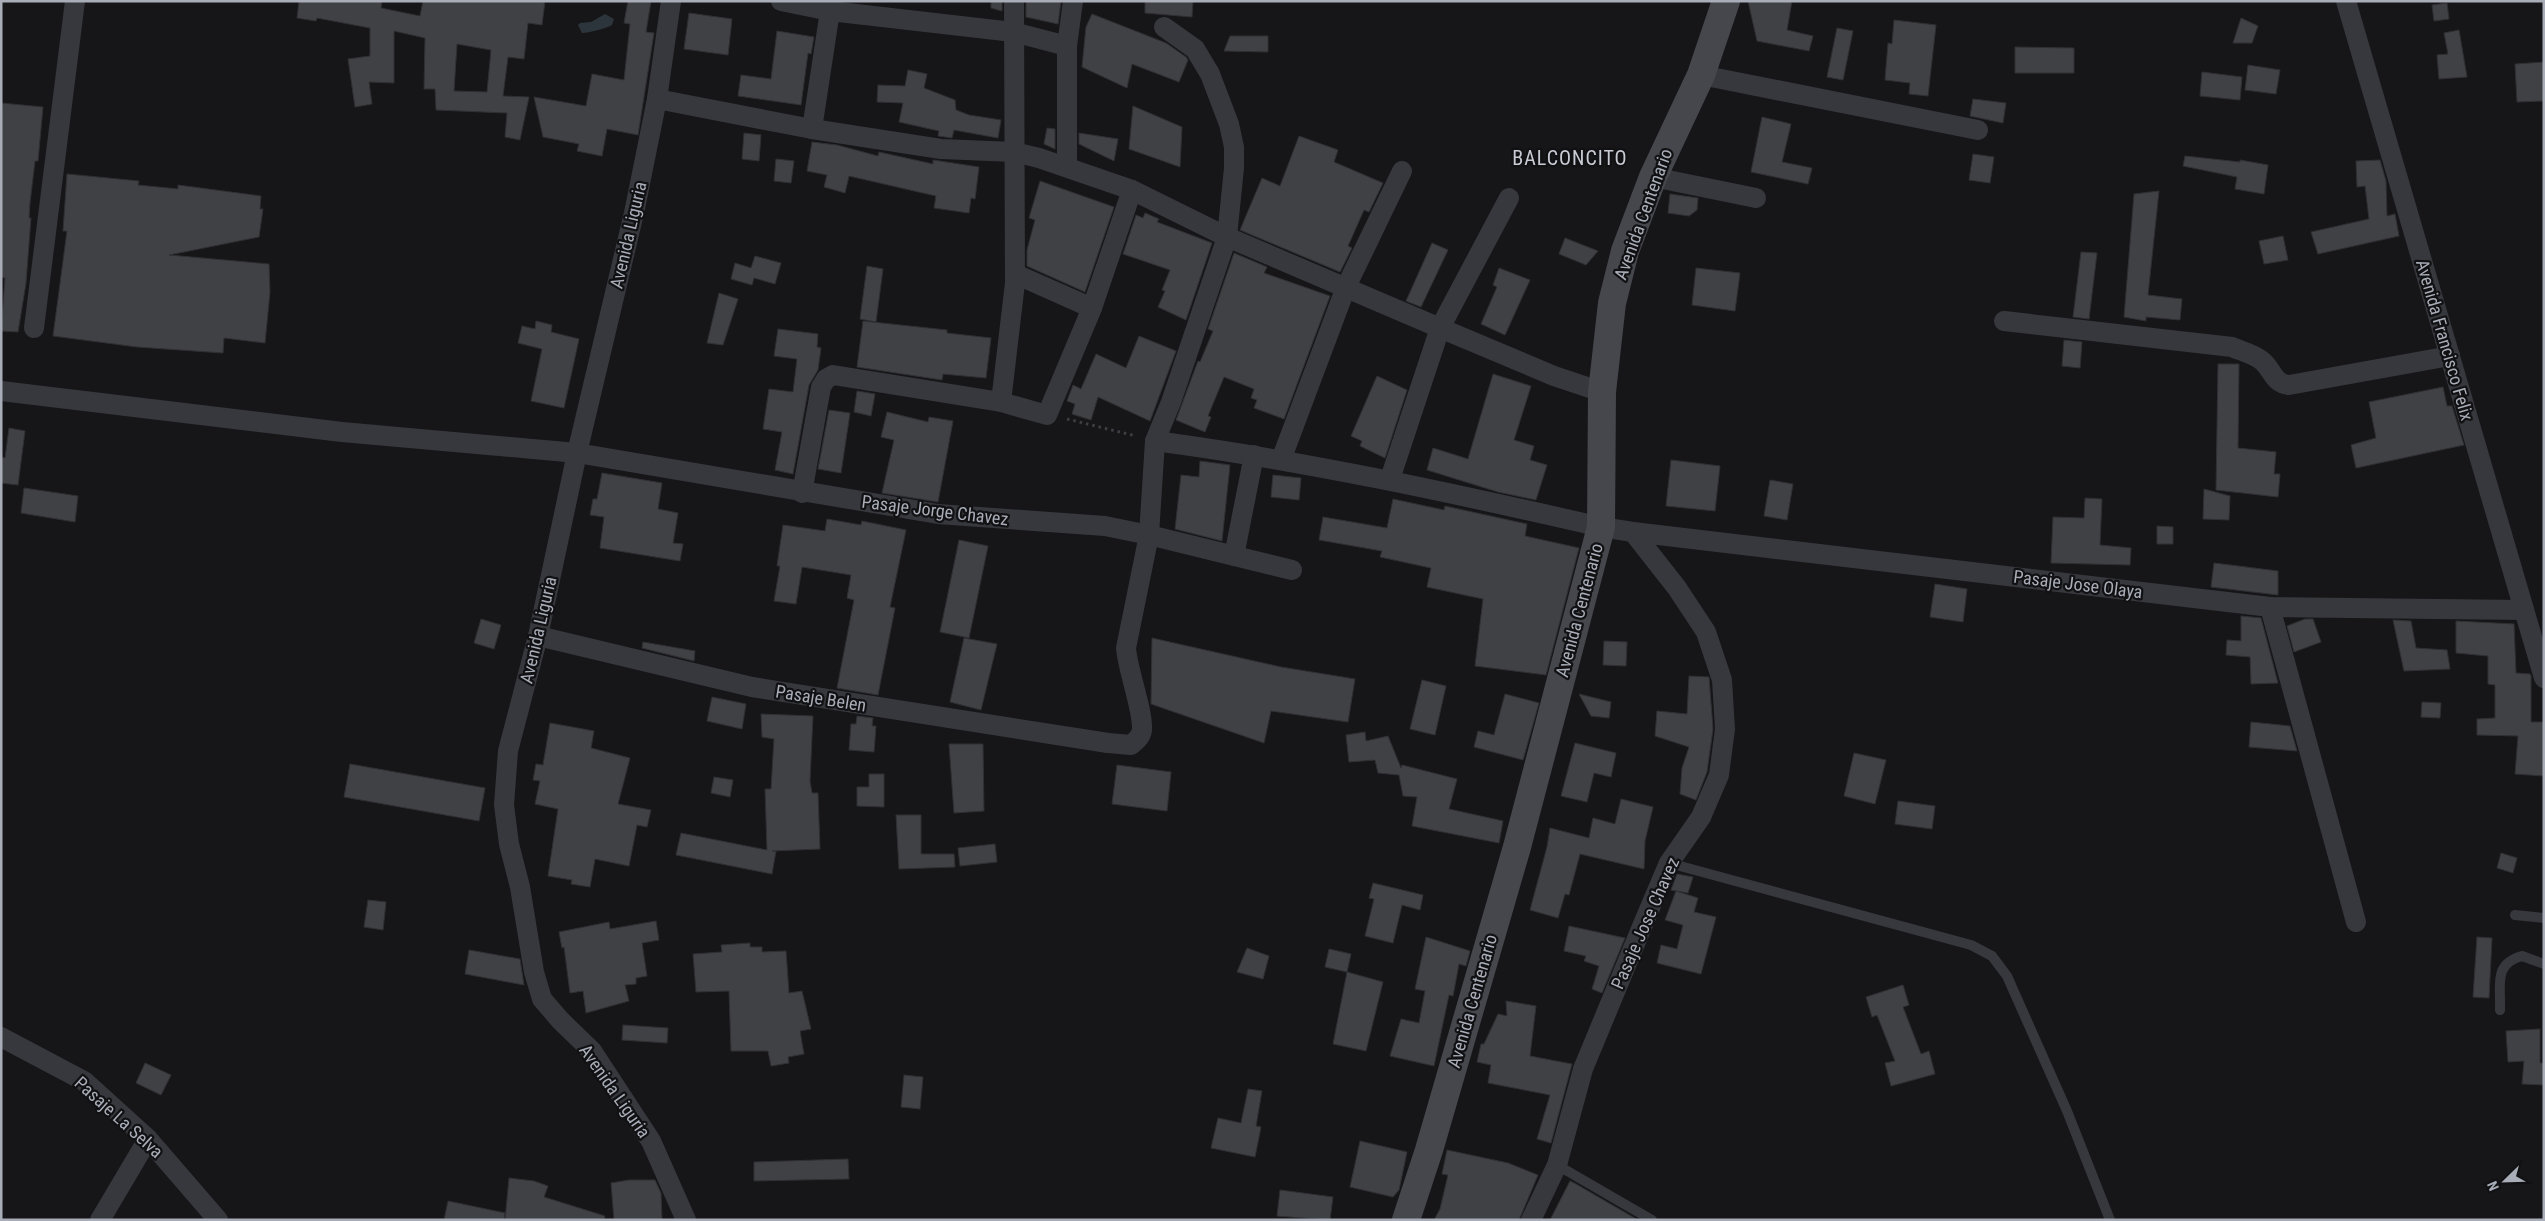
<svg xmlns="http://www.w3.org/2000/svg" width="2545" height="1221" viewBox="0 0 2545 1221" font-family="'Roboto Condensed',sans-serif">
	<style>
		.water { fill: #2c353c }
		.building { fill: #404145; stroke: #303034; fill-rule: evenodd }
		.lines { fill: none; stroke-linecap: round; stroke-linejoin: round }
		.path { stroke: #3d3f44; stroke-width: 3; stroke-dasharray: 2.5 4; stroke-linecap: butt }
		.lane { stroke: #37383d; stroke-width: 10 }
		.street { stroke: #37383d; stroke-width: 20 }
		.secondary { stroke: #45474d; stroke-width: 28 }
		.labels { text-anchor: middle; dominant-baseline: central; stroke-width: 4.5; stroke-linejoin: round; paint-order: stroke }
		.street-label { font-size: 18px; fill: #a8adb8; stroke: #111113 }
		.quarter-label { font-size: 20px; letter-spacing: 1px; fill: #c9ccd4; stroke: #111113 }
	</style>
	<rect width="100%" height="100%" fill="#161618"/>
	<path class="water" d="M605,14L614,19L612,25C608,28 588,33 582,33L578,25L580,23L591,22Z"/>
	<g class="building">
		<path d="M299,1H382L381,8L420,16L423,1H545L542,25L528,23L524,59L508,57L503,96L529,97L520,140L505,137L507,113L436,110L435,89H424L425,38L394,31V83L369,82L372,104L355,107L348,59L370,56V28L317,18L316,21L297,18ZM457,44L491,50L487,92L454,91Z"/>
		<polygon points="628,1 651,1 646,32 654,33 638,135 607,129 602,156 577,151 579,144 543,137 534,97 586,106 592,74 624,80 630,24 624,23"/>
		<polygon points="991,1 1002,1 1002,11 991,8"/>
		<polygon points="1026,1 1061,1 1058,24 1026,17"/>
		<polygon points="1145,1 1193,1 1192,17 1145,13"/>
		<polygon points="1748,1 1792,1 1787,30 1813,36 1809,51 1757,41"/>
		<polygon points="2447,3 2449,19 2434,21 2432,5"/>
		<polygon points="689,13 732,19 728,55 684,49"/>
		<polygon points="1092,14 1166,43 1186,57 1188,60 1179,82 1132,64 1127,88 1082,67 1086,27"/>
		<polygon points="2241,18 2258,26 2252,43 2233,43"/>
		<polygon points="1894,20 1936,25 1928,96 1909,94 1910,83 1885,80 1888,43 1892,44"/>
		<polygon points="1837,28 1853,31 1843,80 1827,77"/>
		<polygon points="2459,30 2467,77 2439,79 2437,55 2448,54 2444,33"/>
		<polygon points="777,31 814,37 811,54 808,53 801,105 738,96 741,75 771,79"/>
		<polygon points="1230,36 1268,36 1268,52 1224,51"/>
		<polygon points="2015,47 2074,48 2074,73 2015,73"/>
		<polygon points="2544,62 2544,101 2517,102 2515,64"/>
		<polygon points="2248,65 2280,70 2276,94 2245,90"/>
		<polygon points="908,70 927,74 924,88 955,100 956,110 969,115 1001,120 998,138 954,130 952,138 938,136 939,131 899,122 903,103 877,102 878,85 905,86"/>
		<polygon points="2202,72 2242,77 2240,100 2200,96"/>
		<polygon points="1973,99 2006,103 2003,123 1970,116"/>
		<polygon points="1,103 43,107 38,161 35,161 30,203 29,218 31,218 26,283 18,332 1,331 5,278 1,277"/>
		<polygon points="1133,106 1182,127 1180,167 1129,149"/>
		<polygon points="1762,117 1791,124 1782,162 1812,168 1808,184 1751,172"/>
		<polygon points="1047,128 1055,129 1055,149 1044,144"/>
		<polygon points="744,133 761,135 759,161 742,159"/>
		<polygon points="1079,133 1118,139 1114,161 1079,144"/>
		<polygon points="1299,136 1338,150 1334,162 1383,183 1369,212 1364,210 1348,246 1352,248 1340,272 1240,230 1262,178 1280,186"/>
		<polygon points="812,142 837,145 878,156 879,152 933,164 933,160 979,167 975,199 971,198 969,213 934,208 936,196 849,176 845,193 824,187 827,175 807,171"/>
		<polygon points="1973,154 1994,157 1990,183 1969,180"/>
		<polygon points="2185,156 2240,162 2240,160 2268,165 2264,194 2235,189 2237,177 2183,166"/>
		<polygon points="776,159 794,161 791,183 774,181"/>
		<polygon points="2380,160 2386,181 2387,216 2395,214 2399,236 2318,254 2311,232 2369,219 2365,186 2357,187 2356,161"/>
		<polygon points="67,174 139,181 138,185 178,189 178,185 261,196 260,209 263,209 259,237 169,255 269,264 270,292 265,343 224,338 223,353 137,347 53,336 67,231 63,231"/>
		<polygon points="1040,181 1114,207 1085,292 1027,266 1027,250 1035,220 1029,218"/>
		<polygon points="2159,191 2148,295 2182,299 2180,320 2146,317 2146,321 2124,317 2134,194"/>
		<polygon points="1670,194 1698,198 1697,210 1689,216 1668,213"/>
		<polygon points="1145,213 1159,219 1157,222 1212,243 1186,320 1158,307 1165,291 1162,290 1170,270 1123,254 1136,215 1143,218"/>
		<polygon points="2283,236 2288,260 2264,264 2259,241"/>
		<polygon points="1565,238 1598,251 1586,265 1559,254"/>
		<polygon points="1432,243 1448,250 1421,307 1406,301"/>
		<polygon points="2081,252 2097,253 2089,319 2073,317"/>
		<polygon points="1234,253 1267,267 1264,273 1330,296 1284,419 1254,408 1257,400 1251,398 1254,389 1224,377 1208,416 1211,417 1205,432 1176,420 1198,361 1200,362 1213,331 1208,329"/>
		<polygon points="755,256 781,263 775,284 754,278 752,285 731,279 735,263 751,268"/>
		<polygon points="867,266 883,269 876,322 860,319"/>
		<polygon points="1499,268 1530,280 1505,335 1481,324 1497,287 1493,285"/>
		<polygon points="1696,268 1740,273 1735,311 1692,305"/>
		<polygon points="719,293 738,299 723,345 707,343"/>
		<polygon points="536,321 552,325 551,332 579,339 564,408 531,401 542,349 518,343 522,326 535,329"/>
		<polygon points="863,321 947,330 947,333 991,338 986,378 943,374 942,380 857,367"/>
		<polygon points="778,329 818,334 817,347 821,348 818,370 809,385 793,474 775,470 782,432 763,429 769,389 793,392 797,359 774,356"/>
		<polygon points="1139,336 1176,351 1150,421 1098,397 1091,420 1072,414 1075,404 1067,401 1073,385 1081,389 1096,354 1126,368"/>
		<polygon points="2064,340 2082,342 2080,368 2062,366"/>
		<polygon points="2218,364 2239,364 2238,448 2276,452 2274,474 2280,474 2278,497 2216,490"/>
		<polygon points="1493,374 1531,386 1514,440 1534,446 1530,460 1547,465 1536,500 1498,492 1427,470 1433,448 1468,459"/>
		<polygon points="1377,376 1407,390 1385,458 1360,446 1362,441 1351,436"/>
		<polygon points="2443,387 2447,406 2452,406 2464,445 2356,468 2351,445 2376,438 2369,402"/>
		<polygon points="857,391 875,394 871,416 854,412"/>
		<polygon points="829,410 850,413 841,473 818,469"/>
		<polygon points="887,412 928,422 929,417 953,421 938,502 882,493 894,440 881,437"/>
		<polygon points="9,428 25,431 18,485 1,483 1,457 5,458"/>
		<polygon points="1671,460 1720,466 1715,511 1666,506"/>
		<polygon points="1200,461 1230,465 1222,541 1175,529 1181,475 1199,477"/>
		<polygon points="602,473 662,483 658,509 678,513 673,543 683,544 680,561 600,548 604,517 590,515 593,499 597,499"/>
		<polygon points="1273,475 1301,478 1299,500 1271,497"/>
		<polygon points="1770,480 1793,484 1787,520 1764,516"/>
		<polygon points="24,488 78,496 75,522 21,513"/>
		<polygon points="2204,489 2230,496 2229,520 2203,519"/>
		<polygon points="2085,498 2102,499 2100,545 2131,548 2130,565 2051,563 2053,517 2084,518"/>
		<polygon points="1393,499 1444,510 1445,506 1527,524 1525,536 1579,548 1546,675 1475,666 1483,599 1427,587 1431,568 1380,557 1382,551 1319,540 1323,517 1387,528"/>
		<polygon points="827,519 861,525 862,521 906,530 890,607 895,608 878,695 837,688 854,600 847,598 851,575 802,567 796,604 774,601 780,566 777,566 783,525 825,531"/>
		<polygon points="2157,526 2173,527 2173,544 2157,544"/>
		<polygon points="959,540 988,546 969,638 940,632"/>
		<polygon points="2214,563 2278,571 2278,595 2211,587"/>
		<polygon points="1935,584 1967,589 1963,622 1930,617"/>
		<polygon points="2241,616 2261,618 2278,683 2251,684 2250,657 2226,655 2227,640 2241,641"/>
		<polygon points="481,619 501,625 494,649 474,643"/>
		<polygon points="2305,619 2313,619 2321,642 2294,652 2287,626"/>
		<polygon points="2393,620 2411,621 2416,648 2447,650 2450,669 2404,671"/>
		<polygon points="2456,621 2514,624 2516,673 2530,674 2531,676 2531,722 2544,722 2544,776 2515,774 2518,736 2477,735 2477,719 2495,718 2495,685 2488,684 2488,656 2456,653"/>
		<polygon points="964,638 997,644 981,710 950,702"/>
		<polygon points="1152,638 1281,667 1355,679 1348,722 1271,711 1264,743 1151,704"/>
		<polygon points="1604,641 1627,642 1626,666 1603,665"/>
		<polygon points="643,642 695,651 694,661 642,648"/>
		<polygon points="1689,676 1709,677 1713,729 1707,772 1696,800 1680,794 1682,768 1689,747 1655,736 1657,711 1687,714"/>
		<polygon points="1422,680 1446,686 1435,735 1410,729"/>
		<polygon points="1505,694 1539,703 1523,760 1474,747 1478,731 1494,735"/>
		<polygon points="1579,694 1611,702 1609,718 1591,716"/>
		<polygon points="712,697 746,704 742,729 707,721"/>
		<polygon points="2422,702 2441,703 2440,718 2421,717"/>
		<polygon points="761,714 813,716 810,781 812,793 818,793 820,849 772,851 776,851 772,874 676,855 681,833 767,850 765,789 771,789 774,739 762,737"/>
		<polygon points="857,716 873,718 872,726 876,726 874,752 849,750 851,724 856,724"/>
		<polygon points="2251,722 2290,726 2297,751 2249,747"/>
		<polygon points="550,723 594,731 591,748 630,758 618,804 651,810 647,827 637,825 629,866 595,859 590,887 571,884 572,880 548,876 558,809 535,804 540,781 533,780 536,764 543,765"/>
		<polygon points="1365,732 1366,741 1388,736 1401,768 1402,765 1457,779 1449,809 1503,821 1499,843 1412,826 1417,797 1403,796 1399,775 1378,773 1375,760 1349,762 1346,735"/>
		<polygon points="1575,743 1616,753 1611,777 1594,773 1587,802 1561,796"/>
		<polygon points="949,744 983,744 984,811 954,813"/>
		<polygon points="1854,753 1886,760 1875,804 1844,796"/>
		<polygon points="350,764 485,788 479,821 344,797"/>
		<polygon points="1117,765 1171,772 1167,811 1112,804"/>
		<polygon points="869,774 884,774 884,807 857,806 857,787 869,787"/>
		<polygon points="714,777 733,780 730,797 711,793"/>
		<polygon points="1621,799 1653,807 1645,841 1644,869 1580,854 1569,895 1565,894 1558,918 1530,910 1547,847 1550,828 1589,838 1593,818 1615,824"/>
		<polygon points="1898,801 1935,806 1932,829 1895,824"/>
		<polygon points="896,815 921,815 921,854 954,854 955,867 899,869"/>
		<polygon points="995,844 997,862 960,866 958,848"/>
		<polygon points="2501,853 2517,858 2513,873 2497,868"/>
		<polygon points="1677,874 1693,877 1688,893 1671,890"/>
		<polygon points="1373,883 1423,895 1420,910 1402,905 1393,943 1365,936 1374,899 1369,898"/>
		<polygon points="1676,891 1698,898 1694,912 1716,917 1701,974 1657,963 1661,945 1677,949 1683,925 1665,920"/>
		<polygon points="368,900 386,902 383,930 364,927"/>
		<polygon points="656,921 659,940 642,943 647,976 636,978 636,984 625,985 629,1001 586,1013 583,991 570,993 564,947 562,948 559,932 609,922 610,929"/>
		<polygon points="1569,926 1625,938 1602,993 1592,989 1599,966 1584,961 1586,956 1564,951"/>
		<polygon points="1426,937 1470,951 1466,966 1459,964 1453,996 1449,995 1434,1066 1390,1056 1401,1019 1419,1023 1425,991 1415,989"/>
		<polygon points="2477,937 2492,938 2489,998 2473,997"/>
		<polygon points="750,943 750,947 762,947 762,952 786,951 789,993 802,991 811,1029 800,1031 804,1054 788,1057 789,1063 771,1066 768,1051 731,1051 729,991 696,992 693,954 722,952 721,945"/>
		<polygon points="1247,948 1269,956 1263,979 1237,972"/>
		<polygon points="1329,949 1351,954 1347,972 1325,967"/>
		<polygon points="469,950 520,959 524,985 465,974"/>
		<polygon points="1347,972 1383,982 1366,1051 1333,1044"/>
		<polygon points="1903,985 1909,1005 1903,1007 1921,1054 1929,1051 1935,1074 1891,1086 1885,1063 1895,1061 1877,1015 1872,1017 1866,997"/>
		<polygon points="1506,1001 1536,1006 1530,1056 1572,1064 1551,1143 1537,1139 1550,1095 1488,1083 1491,1065 1477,1062 1481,1044 1484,1044 1498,1014 1507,1016"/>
		<polygon points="623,1025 668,1028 667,1043 622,1040"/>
		<polygon points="2540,1029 2540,1063 2544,1063 2544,1085 2522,1084 2524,1061 2508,1062 2506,1031"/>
		<polygon points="145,1063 171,1075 161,1095 136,1083"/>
		<polygon points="904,1075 923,1077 920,1109 901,1107"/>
		<polygon points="1248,1089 1262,1091 1256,1126 1261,1127 1255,1157 1211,1148 1218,1118 1241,1123"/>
		<polygon points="1360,1141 1407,1152 1399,1190 1393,1197 1350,1187"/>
		<polygon points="1447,1150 1508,1163 1538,1175 1519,1220 1434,1220 1440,1209 1448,1175 1442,1174"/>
		<polygon points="848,1159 849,1179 754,1181 754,1162"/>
		<polygon points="509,1178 534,1181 548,1186 544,1197 605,1216 604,1220 505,1220"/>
		<polygon points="629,1180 655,1180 661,1193 662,1220 614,1220 611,1183"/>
		<polygon points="1570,1181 1576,1184 1638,1220 1550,1220"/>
		<polygon points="1280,1190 1333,1197 1330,1220 1277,1216"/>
		<polygon points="448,1201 505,1213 504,1220 444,1220"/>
	</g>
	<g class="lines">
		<polyline class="path" points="1067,419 1136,436"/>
		<g class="lane">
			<polyline points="1669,863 1971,945 1992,956 2007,976 2067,1111 2110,1220"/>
			<polyline points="2515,915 2544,918"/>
			<path d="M2500,1010C2501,985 2493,964 2522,956L2544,964"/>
			<polyline points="1557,1165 1652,1220"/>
		</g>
		<g class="street">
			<polyline points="671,1 657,99 634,213 577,453 538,636 508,751 504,805 509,844 520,887 534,972 542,999 560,1020 592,1051 651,1141 686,1220"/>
			<polyline points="781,1 830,11 1013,32 1067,46"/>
			<polyline points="2346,1 2544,678"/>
			<polyline points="1701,75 1978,130"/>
			<polyline points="657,99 812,129 941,149 1014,152 1039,158 1132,190 1227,237 1440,328 1554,376 1602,392"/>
			<polyline points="812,129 830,11"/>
			<polyline points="1067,167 1067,46 1073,1"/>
			<polyline points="1653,177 1756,198"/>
			<polyline points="1015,274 1092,308"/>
			<path d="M2004,321L2232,347C2241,351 2253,354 2261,360C2273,369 2272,383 2289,385L2450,356"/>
			<polyline points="34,328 75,1"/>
			<polyline points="1,391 342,432 577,453 938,514 1105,526 1149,535 1292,570"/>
			<polyline points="1001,402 1015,283 1014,1"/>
			<path d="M1155,441C1306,461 1453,493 1601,527L1633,532L1677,588L1706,632L1722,680L1725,729L1719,775L1701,817L1669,863L1646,917L1583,1069L1557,1165L1531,1220"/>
			<polyline points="1281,460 1346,287 1402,171"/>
			<polyline points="1390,479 1440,328 1509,198"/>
			<polyline points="802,493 821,387 826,379 833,375 1001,402 1047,415 1092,308 1132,190"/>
			<polyline points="1633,532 2270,607 2524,610"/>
			<polyline points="1234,556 1254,455"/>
			<polyline points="2270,607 2356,922"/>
			<path d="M538,636L752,687L1108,743L1131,745C1136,741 1141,737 1142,730C1143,709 1128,672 1126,648L1149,535L1155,441L1171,402L1227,237L1234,168V147L1229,124L1210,74L1195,49L1164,27"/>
			<polyline points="1,1037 84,1081 148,1139 218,1220"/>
			<polyline points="100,1220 148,1139"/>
		</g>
		<polyline class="secondary" points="1406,1220 1429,1150 1517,847 1601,527 1602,392 1612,303 1625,251 1653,177 1701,75 1726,1"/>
	</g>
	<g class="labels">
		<g class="street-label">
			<text transform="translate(1643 214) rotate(-70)">Avenida Centenario</text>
			<text transform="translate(628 235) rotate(-77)">Avenida Liguria</text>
			<text transform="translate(2445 340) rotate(74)">Avenida Francisco Felix</text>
			<text transform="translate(935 510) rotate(7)">Pasaje Jorge Chavez</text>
			<text transform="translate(2078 584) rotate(7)">Pasaje Jose Olaya</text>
			<text transform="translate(1579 610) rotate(-75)">Avenida Centenario</text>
			<text transform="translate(538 630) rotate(-77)">Avenida Liguria</text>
			<text transform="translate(821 698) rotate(9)">Pasaje Belen</text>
			<text transform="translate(1645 923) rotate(-66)">Pasaje Jose Chavez</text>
			<text transform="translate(1472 1001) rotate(-74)">Avenida Centenario</text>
			<text transform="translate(615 1091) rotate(55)">Avenida Liguria</text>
			<text transform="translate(119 1117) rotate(42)">Pasaje La Selva</text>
		</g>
		<g class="quarter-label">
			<text x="1570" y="158">BALCONCITO</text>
		</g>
	</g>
	<rect width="2545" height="1221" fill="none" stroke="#a8adb8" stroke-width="5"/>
	<g transform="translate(2505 1181) rotate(247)" stroke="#111113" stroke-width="4" paint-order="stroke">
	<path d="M0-4L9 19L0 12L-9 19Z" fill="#a8adb8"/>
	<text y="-8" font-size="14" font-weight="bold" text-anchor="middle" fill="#a8adb8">N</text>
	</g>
</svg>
